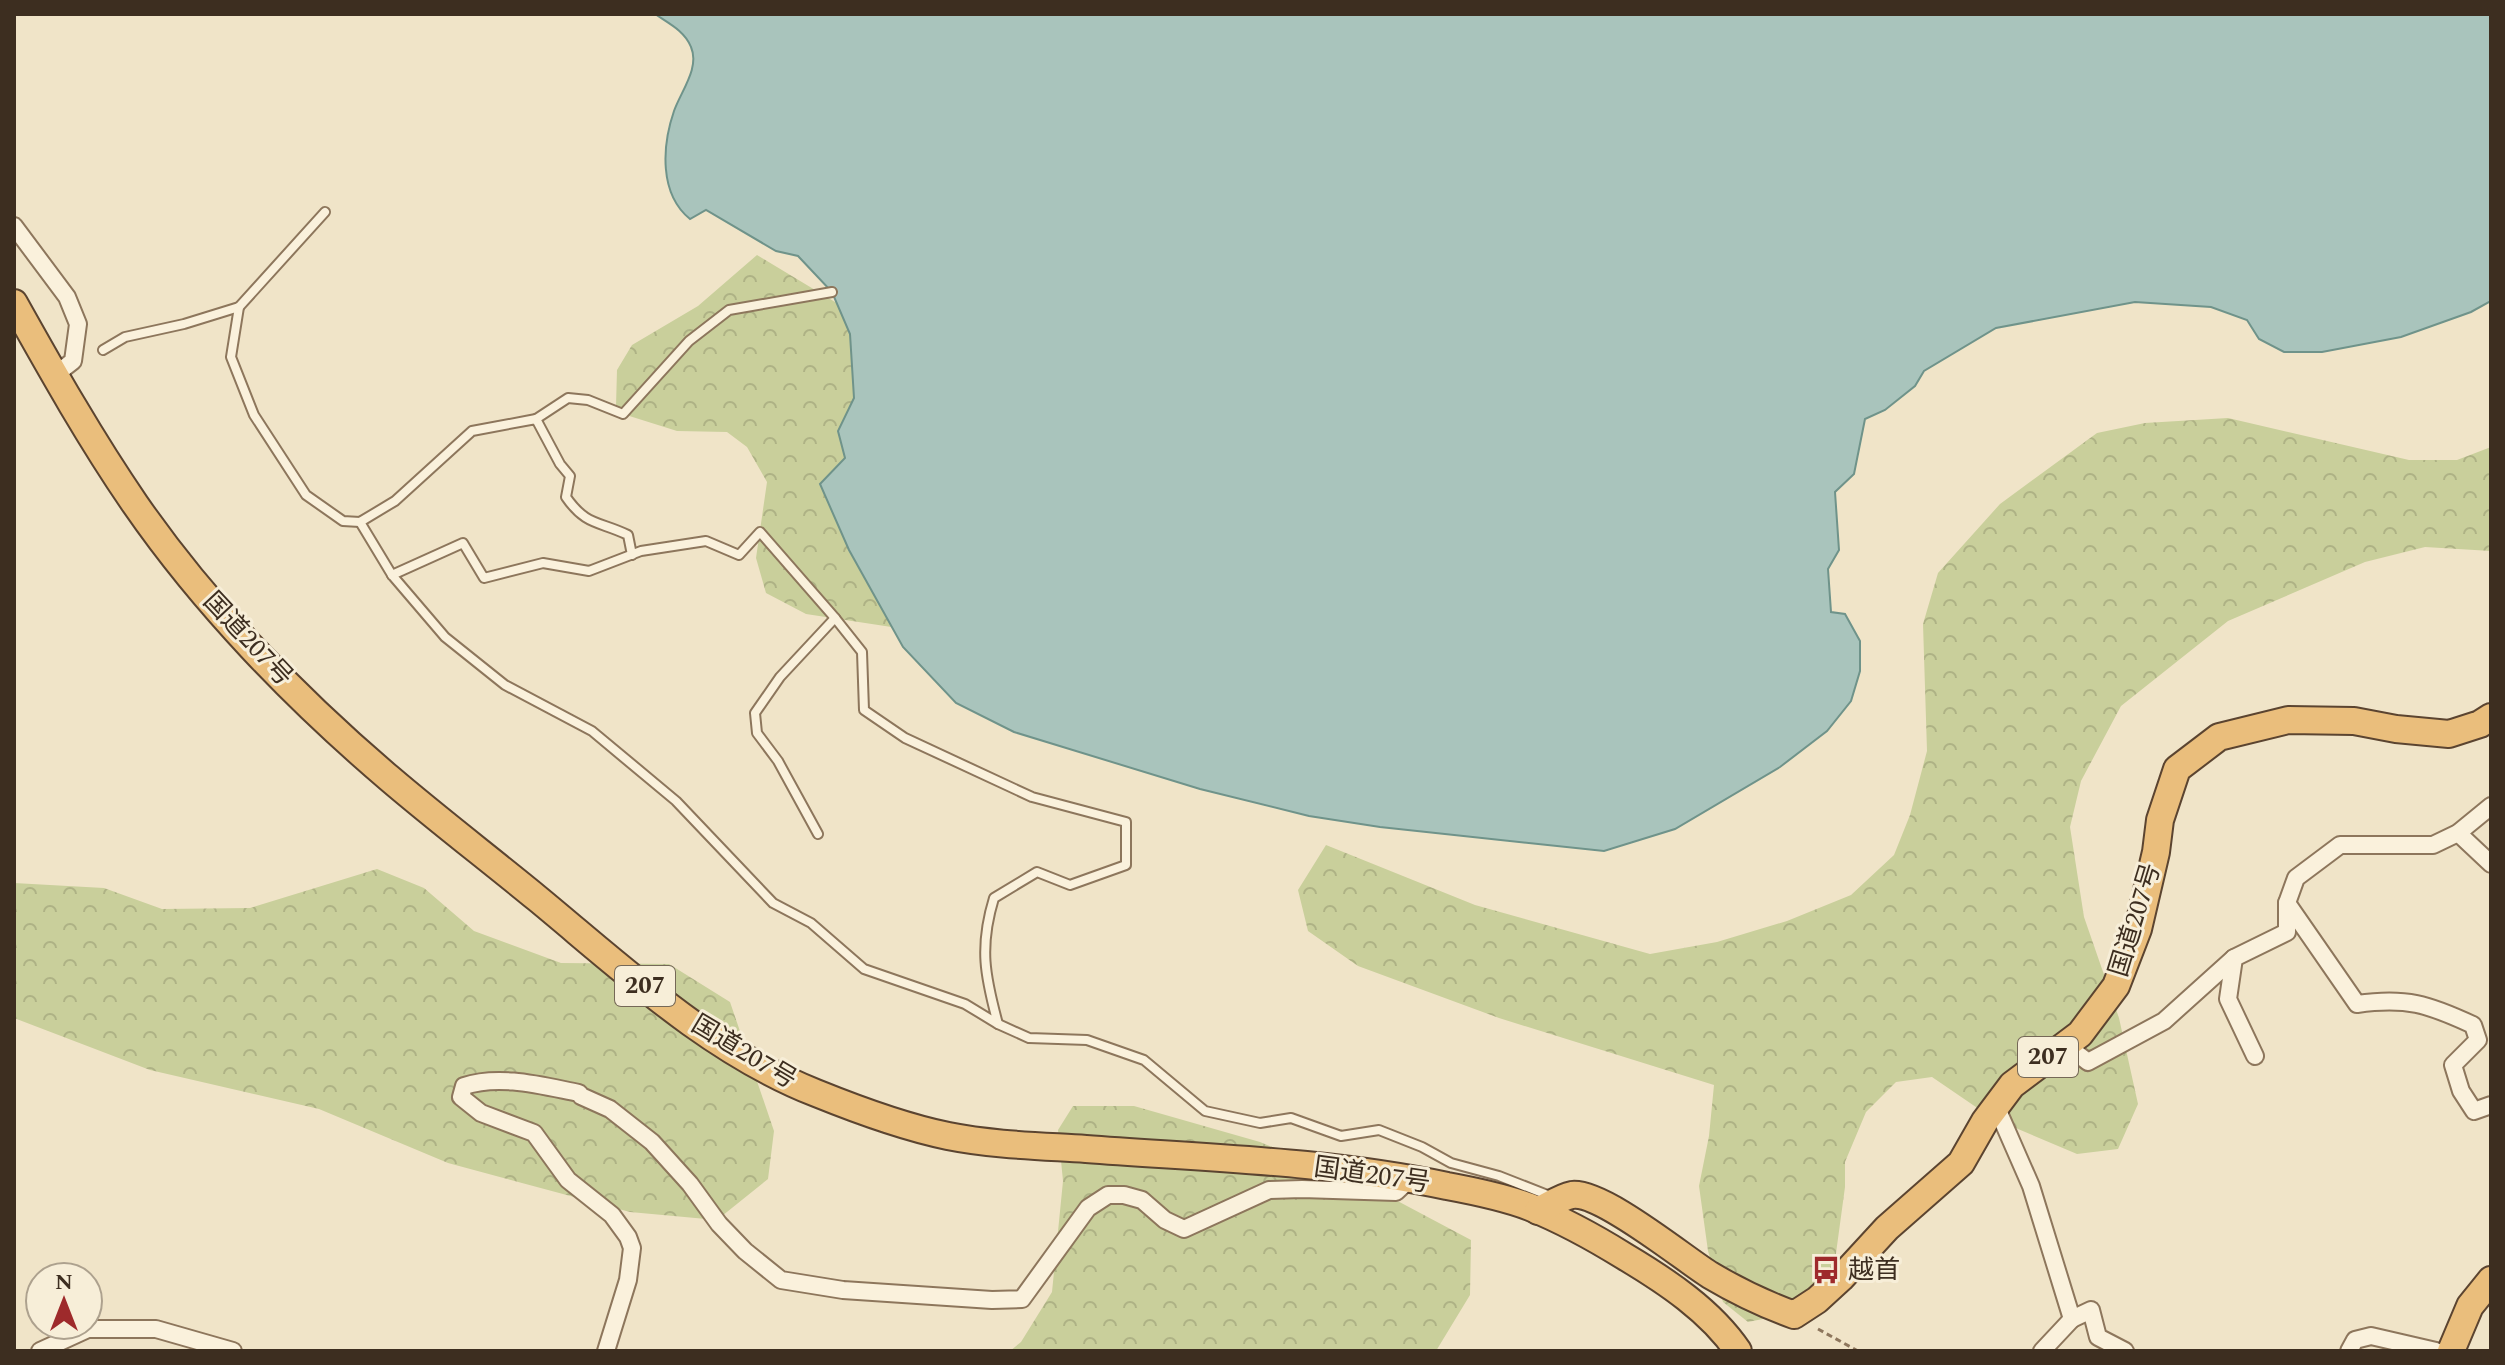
<svg xmlns="http://www.w3.org/2000/svg" width="2505" height="1365" viewBox="0 0 2505 1365" font-family="Spectral,'Noto Sans JP',serif">
	<style>
		.forest { fill: url(#forest-crowns) }
		.water { fill: #a9c4bc; stroke: #6f938a; stroke-width: 2 }
		.lines { fill: none; stroke-linecap: round; stroke-linejoin: round }
		.service-casing { stroke: #8d765c; stroke-width: 12 }
		.minor-casing { stroke: #8d765c; stroke-width: 20 }
		.trunk-casing { stroke: #5b4430; stroke-width: 30 }
		.path { stroke: #8d765c; stroke-width: 3; stroke-dasharray: 6 4; stroke-linecap: butt }
		.service { stroke: #faf1dc; stroke-width: 8 }
		.minor { stroke: #faf1dc; stroke-width: 16 }
		.trunk { stroke: #eabe7c; stroke-width: 26 }
		.labels { text-anchor: middle; dominant-baseline: central; stroke-width: 6; stroke-linejoin: round; paint-order: stroke }
		.shield { fill: #f7eed8; stroke: #756857; stroke-width: 2 }
		.shield-label { font-size: 24px; font-weight: bold; fill: #3d2e20 }
		.street-label { font-size: 26px; fill: #3d2e20; stroke: #f7eed8 }
		.poi-label { font-size: 26px; fill: #3d2e20; stroke: #f7eed8; text-anchor: start }
	</style>
	<defs>
		<pattern id="forest-crowns" width="20" height="18" patternUnits="userSpaceOnUse" patternTransform="scale(2)"><rect width="20" height="18" fill="#c9cf9b"/><path d="M2 6a3 3 0 1 1 6 0M12 15a3 3 0 1 1 6 0" fill="none" stroke="#aeb285"/></pattern>
	</defs>
	<rect width="100%" height="100%" fill="#f0e4c8"/>
	<g class="forest">
		<polygon points="757,255 840,305 882,380 898,628 806,614 766,593 756,558 767,482 747,447 727,432 677,431 623,414 616,406 617,370 632,345 698,306"/>
		<polygon points="2228,418 2409,460 2457,460 2491,447 2491,551 2425,547 2365,562 2228,621 2121,706 2081,781 2070,827 2084,917 2119,1018 2138,1104 2118,1149 2077,1154 1992,1118 1932,1077 1896,1082 1866,1112 1845,1162 1845,1187 1834,1268 1793,1313 1748,1322 1723,1302 1708,1251 1699,1186 1709,1136 1714,1085 1499,1018 1358,966 1308,931 1298,890 1326,845 1475,905 1650,954 1717,942 1787,921 1851,895 1894,855 1910,815 1927,751 1923,624 1938,573 2000,504 2097,433 2145,423"/>
		<polygon points="377,869 424,888 474,931 561,963 669,964 730,1002 774,1131 768,1179 717,1220 630,1212 448,1163 319,1109 150,1070 14,1018 14,883 104,888 162,909 250,908"/>
		<polygon points="1073,1106 1134,1106 1260,1142 1375,1189 1471,1240 1470,1295 1436,1351 1010,1351 1021,1342 1052,1292 1063,1181 1058,1130"/>
	</g>
	<path class="water" d="M655,14H2491V301L2471,312L2401,337L2322,352H2284L2259,339L2247,320L2211,307L2135,302L1996,328L1924,371L1915,386L1885,410L1865,419L1854,474L1835,492L1839,550L1828,569L1831,612L1845,614L1860,641V671L1851,701L1827,731L1780,767L1675,829L1604,851L1380,827L1309,816L1200,789L1014,732L956,703L903,647L849,550L820,484L845,458L838,431L854,398L850,334L832,292L798,256L776,251L706,210L690,219C659,194 662,146 674,111C681,91 700,68 691,47C685,31 668,23 655,14Z"/>
	<g class="lines">
		<defs>
			<g id="service">
				<path d="M239,307L231,357L254,415L306,495L343,521L360,522L395,501L472,431L536,419L560,464L570,476L566,497C586,526 599,521 628,535L632,555"/>
				<polyline points="103,350 125,337 184,324 239,307 325,212"/>
				<polyline points="536,419 568,398 588,400 623,414 689,341 729,310 832,292"/>
				<path d="M360,522L392,575L445,637L505,685L592,731L676,801L773,903L811,923L864,969L965,1004L998,1024C985,976 979,947 994,898L1037,872L1070,885L1126,865V822L1032,797L905,738L864,710L862,652L835,618L780,677L755,713L757,733L778,761L818,834"/>
				<polyline points="392,575 463,543 484,578 543,563 589,571 641,551 706,541 739,555 760,532 835,618"/>
				<polyline points="998,1024 1029,1038 1087,1040 1144,1060 1205,1111 1260,1123 1291,1118 1341,1136 1379,1130 1422,1147 1451,1163 1499,1176 1550,1196"/>
			</g>
			<g id="minor">
				<polyline points="14,226 67,297 78,324 73,361 55,375"/>
				<polyline points="2458,833 2491,864"/>
				<path d="M2287,903L2357,1004C2406,997 2428,1004 2473,1025L2478,1040L2453,1065L2461,1091L2474,1111L2491,1105"/>
				<polyline points="2066,1045 2088,1062 2164,1021 2234,958"/>
				<polyline points="2255,1056 2228,999 2234,958 2287,932 2287,903 2296,878 2340,845 2433,845 2458,833 2491,806"/>
				<polyline points="1996,1106 2031,1186 2072,1319 2091,1310 2098,1337 2125,1351"/>
				<polyline points="40,1351 88,1329 156,1329 233,1351"/>
				<path d="M606,1351L628,1280L632,1248L628,1237L612,1215L568,1180L534,1133L481,1113L461,1097L464,1086C500,1074 543,1086 579,1093L581,1096L610,1109L652,1142L690,1184L719,1224L745,1251L781,1280L843,1290L992,1300L1022,1299L1088,1208L1108,1195H1124L1142,1200L1165,1220L1184,1229L1269,1190L1302,1189L1396,1192L1411,1178"/>
				<polyline points="2042,1351 2072,1319"/>
				<polyline points="2349,1351 2355,1340 2371,1336 2436,1351"/>
			</g>
			<g id="trunk">
				<path d="M14,303C52,371 91,440 135,504C204,604 296,699 389,778C437,819 488,858 538,899C624,970 711,1052 816,1093C858,1110 904,1127 948,1136C993,1145 1040,1146 1086,1149C1207,1158 1329,1161 1447,1186C1474,1191 1504,1197 1530,1207C1562,1220 1595,1238 1624,1256C1666,1281 1711,1311 1738,1351"/>
				<path d="M1538,1211C1548,1206 1561,1197 1572,1195C1601,1191 1683,1258 1710,1275C1737,1291 1764,1304 1794,1315L1817,1300L1841,1278L1887,1228L1961,1163L1985,1121L2012,1085L2080,1034L2116,986L2138,929L2156,852L2160,820L2177,769L2219,737L2288,720L2354,721L2396,729L2449,734L2480,724L2491,717"/>
				<polyline points="2451,1351 2470,1306 2491,1280"/>
			</g>
		</defs>
		<use href="#service" class="service-casing"/>
		<use href="#minor" class="minor-casing"/>
		<use href="#trunk" class="trunk-casing"/>
		<polyline class="path" points="1818,1329 1858,1351"/>
		<use href="#service" class="service"/>
		<use href="#minor" class="minor"/>
		<use href="#trunk" class="trunk"/>
	</g>
	<defs>
		<symbol id="bus-bare" viewBox="-9 -9 18 18"><path d="M-5-6H5V4H4V6H2V4H-2V6H-4V4H-5ZM-3.5-4V0h7V-4ZM-3.5 1.2v1.5H-2V1.2ZM2 1.2v1.5H3.5V1.2Z" fill="#9e2a2b" stroke="#f7eed8" stroke-width="2.5" paint-order="stroke"/></symbol>
	</defs>
	<g fill-rule="evenodd">
		<use href="#bus-bare" x="1806" y="1250" width="40" height="40"/>
	</g>
	<g class="labels">
		<g class="shield">
			<rect x="615" y="966" width="60" height="40" rx="6"/>
			<rect x="2018" y="1037" width="60" height="40" rx="6"/>
		</g>
		<g class="shield-label">
			<text x="645" y="986">207</text>
			<text x="2048" y="1057">207</text>
		</g>
		<g class="street-label">
			<text transform="translate(248 639) rotate(47)">国道207号</text>
			<text transform="translate(2135 920) rotate(-73)">国道207号</text>
			<text transform="translate(744 1052) rotate(31)">国道207号</text>
			<text transform="translate(1372 1175) rotate(8)">国道207号</text>
		</g>
		<g class="poi-label">
			<text x="1848" y="1270">越首</text>
		</g>
	</g>
	<rect width="2505" height="1365" fill="none" stroke="#3d2e20" stroke-width="32"/>
	<g transform="translate(64 1301)"><circle r="38" fill="#f7eed8" stroke="#ada18e" stroke-width="2"/>
	<path d="M0-6L14 30L0 20L-14 30Z" fill="#9e2a2b"/>
	<text y="-12" font-size="22" font-weight="bold" text-anchor="middle" fill="#3d2e20">N</text>
	</g>
</svg>
